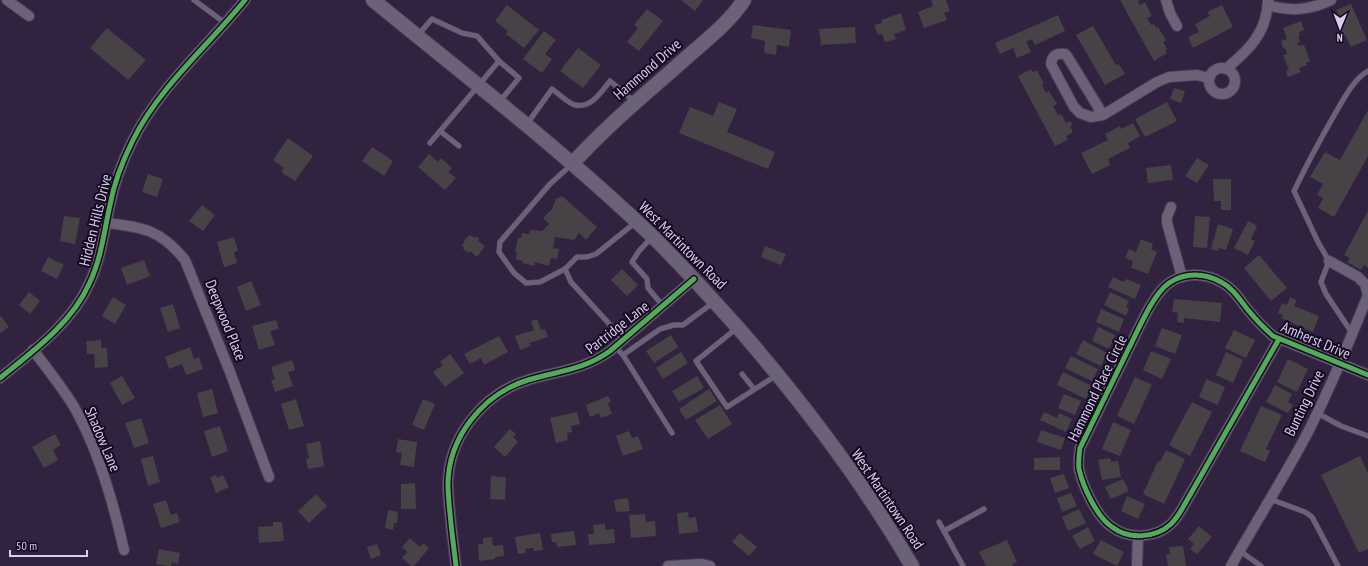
<svg xmlns="http://www.w3.org/2000/svg" width="1368" height="566" viewBox="0 0 1368 566" font-family="'PT Sans Narrow',sans-serif">
	<style>
		.building { fill: #464245 }
		.lines { fill: none; stroke-linecap: round; stroke-linejoin: round }
		.lane-casing { stroke: #483d55; stroke-width: 6 }
		.street-casing { stroke: #483d55; stroke-width: 12 }
		.secondary-casing { stroke: #483d55; stroke-width: 16 }
		.lane { stroke: #6c6278; stroke-width: 5 }
		.street { stroke: #6c6278; stroke-width: 10 }
		.secondary { stroke: #6c6278; stroke-width: 14 }
		.cycleway-casing { stroke: #140920; stroke-width: 8 }
		.cycleway { stroke: #51ab58; stroke-width: 5 }
		.labels { text-anchor: middle; dominant-baseline: central; stroke-width: 4; stroke-linejoin: round; paint-order: stroke }
		.street-label { font-size: 15px; fill: #daceef; stroke: #140920 }
	</style>
	<rect width="100%" height="100%" fill="#312340"/>
	<g class="building">
		<polygon points="681,0 703,0 695,11"/>
		<polygon points="931,0 946,0 950,11 944,13 947,20 924,28 918,12 933,6"/>
		<polygon points="1120,0 1139,0 1138,1 1140,5 1145,2 1152,16 1147,18 1151,25 1154,24 1156,28 1158,27 1166,40 1163,42 1167,49 1165,50 1167,53 1154,61"/>
		<polygon points="1351,4 1367,40 1351,47 1345,35 1341,37 1338,31 1342,29 1336,14 1338,13 1336,10"/>
		<polygon points="507,5 539,30 524,48 506,34 508,31 495,21"/>
		<polygon points="1222,5 1233,27 1193,48 1188,37 1199,32 1195,24 1210,16 1207,12"/>
		<polygon points="647,9 663,21 639,51 627,42 638,28 634,25"/>
		<polygon points="901,13 906,30 894,34 896,39 885,42 882,34 878,35 874,25 882,23 881,20"/>
		<polygon points="1058,15 1065,31 1035,45 1032,39 1026,42 1031,52 1017,58 1013,48 1000,54 995,43"/>
		<polygon points="1301,21 1304,30 1299,32 1300,35 1298,36 1300,42 1297,43 1299,46 1304,45 1310,61 1306,63 1307,65 1299,68 1301,72 1288,77 1286,71 1289,70 1283,55 1287,54 1285,48 1283,49 1281,41 1287,39 1283,28"/>
		<polygon points="753,25 791,30 789,47 777,45 776,55 764,53 765,41 751,38"/>
		<polygon points="1093,26 1116,65 1119,64 1125,74 1105,85 1076,35"/>
		<polygon points="855,27 856,43 821,45 819,29"/>
		<polygon points="107,28 146,60 128,80 90,48"/>
		<polygon points="544,31 556,40 545,54 552,59 542,73 523,59"/>
		<polygon points="578,48 601,65 583,88 560,71"/>
		<polygon points="1031,69 1033,72 1037,70 1044,84 1042,85 1046,93 1049,91 1057,104 1053,106 1058,115 1061,114 1066,123 1070,121 1073,125 1070,126 1073,132 1066,136 1068,140 1055,146 1018,76"/>
		<polygon points="1174,88 1185,91 1181,103 1170,99"/>
		<polygon points="719,102 737,109 727,132 775,152 768,169 679,133 690,107 713,116"/>
		<polygon points="1167,102 1177,121 1145,137 1135,119"/>
		<polygon points="1368,110 1368,156 1334,217 1318,208 1323,198 1317,195 1323,184 1310,177 1325,152 1340,160"/>
		<polygon points="1133,123 1140,136 1128,143 1130,148 1108,159 1110,165 1092,174 1081,153 1108,140 1105,134 1120,126 1121,129"/>
		<polygon points="288,138 313,156 295,181 281,172 284,168 273,160"/>
		<polygon points="372,147 393,161 384,176 362,161"/>
		<polygon points="429,154 438,162 441,158 452,168 448,172 456,178 445,190 418,167"/>
		<polygon points="1197,158 1209,165 1197,183 1185,176"/>
		<polygon points="1171,165 1173,180 1148,183 1146,168"/>
		<polygon points="148,174 163,179 157,197 142,192"/>
		<polygon points="1213,179 1231,179 1231,210 1221,210 1221,201 1214,201"/>
		<polygon points="562,196 597,227 586,240 579,233 574,240 555,237 553,248 559,249 557,259 551,258 549,266 535,262 534,266 522,263 523,261 516,259 517,253 515,252 518,238 521,238 522,233 529,234 530,230 542,231 549,224 543,218 552,209 556,199"/>
		<polygon points="202,205 215,215 203,231 189,221"/>
		<polygon points="1368,211 1368,268 1364,265 1361,270 1347,262 1350,258 1344,255"/>
		<polygon points="64,216 80,218 75,244 60,241"/>
		<polygon points="1195,216 1210,217 1207,248 1193,247"/>
		<polygon points="1248,221 1257,226 1251,239 1255,241 1248,255 1234,248"/>
		<polygon points="1218,224 1233,229 1226,250 1219,248 1218,251 1211,249"/>
		<polygon points="470,235 475,238 477,236 479,239 478,241 485,246 477,257 470,251 469,253 463,249 464,247 462,246 466,238"/>
		<polygon points="234,237 238,251 234,252 237,263 224,267 217,242"/>
		<polygon points="1141,239 1153,244 1151,249 1157,252 1148,274 1131,268 1133,261 1125,258 1129,249 1136,252"/>
		<polygon points="765,246 786,254 781,265 761,257"/>
		<polygon points="1259,255 1287,288 1271,301 1244,268"/>
		<polygon points="48,257 64,265 57,279 41,271"/>
		<polygon points="144,260 150,276 127,285 121,268"/>
		<polygon points="622,269 638,285 627,296 611,280"/>
		<polygon points="1113,277 1124,282 1126,279 1141,285 1135,299 1108,287"/>
		<polygon points="251,281 261,305 246,311 237,287"/>
		<polygon points="29,292 40,301 30,314 19,305"/>
		<polygon points="1110,292 1129,301 1126,307 1129,309 1126,316 1104,305"/>
		<polygon points="113,297 126,305 115,324 102,316"/>
		<polygon points="1290,297 1297,300 1294,306 1319,316 1313,332 1281,318 1283,315 1278,313 1282,303 1287,305"/>
		<polygon points="1174,299 1222,303 1220,322 1184,318 1184,323 1177,322 1178,313 1172,312"/>
		<polygon points="173,304 180,328 168,332 160,308"/>
		<polygon points="1101,309 1124,319 1119,332 1096,322"/>
		<polygon points="0,315 9,327 0,333"/>
		<polygon points="537,319 541,330 545,329 548,337 529,343 531,346 520,350 515,336 534,330 531,321"/>
		<polygon points="276,320 279,329 270,331 275,345 259,350 252,326"/>
		<polygon points="1098,327 1115,335 1109,349 1092,341"/>
		<polygon points="1162,328 1182,335 1175,354 1155,346"/>
		<polygon points="1234,330 1255,340 1246,358 1225,348"/>
		<polygon points="671,335 678,347 654,363 646,351"/>
		<polygon points="499,336 508,352 484,365 481,358 470,364 464,354"/>
		<polygon points="101,340 101,348 107,348 108,367 95,368 94,354 87,354 86,341"/>
		<polygon points="1083,340 1107,353 1101,366 1076,354"/>
		<polygon points="190,347 194,359 199,357 203,369 186,375 182,364 169,369 165,357"/>
		<polygon points="1151,351 1171,359 1162,379 1143,370"/>
		<polygon points="681,352 688,363 663,379 656,368"/>
		<polygon points="1226,352 1243,360 1233,383 1216,375"/>
		<polygon points="450,354 464,373 445,387 433,372 443,365 440,362"/>
		<polygon points="1071,356 1098,369 1092,381 1065,368"/>
		<polygon points="1288,359 1308,369 1297,392 1277,382"/>
		<polygon points="292,360 295,370 288,372 293,386 275,392 271,380 275,379 271,367"/>
		<polygon points="1063,372 1092,386 1086,399 1057,385"/>
		<polygon points="122,376 135,398 122,405 110,383"/>
		<polygon points="697,376 704,388 679,402 672,391"/>
		<polygon points="1135,377 1152,385 1134,424 1117,416"/>
		<polygon points="1206,379 1225,387 1218,405 1199,397"/>
		<polygon points="1275,385 1292,394 1288,402 1293,405 1288,413 1266,402"/>
		<polygon points="212,389 218,413 203,417 197,393"/>
		<polygon points="709,389 717,401 686,420 679,409"/>
		<polygon points="1064,394 1081,401 1075,415 1058,408"/>
		<polygon points="608,396 611,402 608,403 612,414 601,418 599,413 590,417 586,405"/>
		<polygon points="296,399 304,426 289,430 281,404"/>
		<polygon points="423,399 435,404 424,430 412,425"/>
		<polygon points="1192,402 1212,412 1190,456 1169,445"/>
		<polygon points="720,405 732,424 708,439 695,420"/>
		<polygon points="1261,406 1282,415 1266,449 1270,451 1265,462 1240,451"/>
		<polygon points="577,412 580,424 571,426 572,432 567,433 568,440 556,443 550,418"/>
		<polygon points="1044,412 1057,418 1059,413 1072,419 1066,432 1040,420"/>
		<polygon points="141,418 149,443 134,448 125,423"/>
		<polygon points="1113,422 1131,430 1120,456 1102,449"/>
		<polygon points="220,426 228,451 212,457 204,431"/>
		<polygon points="510,429 516,434 513,437 518,442 505,457 494,447"/>
		<polygon points="1041,430 1065,438 1061,450 1037,442"/>
		<polygon points="629,431 632,438 638,436 643,449 623,456 616,436"/>
		<polygon points="55,434 61,445 53,450 58,460 44,468 32,447"/>
		<polygon points="398,439 417,442 414,467 400,465 402,453 396,452"/>
		<polygon points="320,441 324,466 308,469 306,459 309,458 306,444"/>
		<polygon points="1166,450 1185,459 1164,504 1143,494 1158,461 1160,462"/>
		<polygon points="153,456 160,482 148,486 141,459"/>
		<polygon points="1360,456 1368,473 1368,549 1359,553 1321,475"/>
		<polygon points="1060,457 1060,470 1034,470 1034,458"/>
		<polygon points="1110,458 1111,462 1118,461 1121,477 1102,480 1098,460"/>
		<polygon points="1064,474 1069,488 1055,493 1050,478"/>
		<polygon points="216,475 217,478 223,475 229,487 216,493 210,477"/>
		<polygon points="491,476 506,477 505,500 490,499"/>
		<polygon points="1123,479 1129,491 1111,499 1105,487"/>
		<polygon points="415,483 416,509 401,509 401,484"/>
		<polygon points="1071,493 1077,506 1062,512 1057,498"/>
		<polygon points="316,494 327,506 309,523 298,511"/>
		<polygon points="1127,496 1145,504 1138,519 1121,511"/>
		<polygon points="628,498 630,511 616,512 614,500"/>
		<polygon points="166,500 171,515 177,513 180,522 161,528 153,504"/>
		<polygon points="1079,509 1086,523 1068,531 1062,517"/>
		<polygon points="388,510 398,512 397,523 394,523 393,530 385,528"/>
		<polygon points="688,512 689,518 696,517 698,532 679,534 677,513"/>
		<polygon points="645,514 646,522 655,521 656,536 631,538 629,515"/>
		<polygon points="273,522 282,522 284,541 259,543 258,527 273,526"/>
		<polygon points="605,524 605,530 614,529 615,543 589,545 588,534 594,534 593,525"/>
		<polygon points="1199,526 1212,537 1197,554 1190,549 1194,544 1188,539"/>
		<polygon points="1088,527 1095,541 1080,549 1072,536"/>
		<polygon points="574,531 576,545 557,547 556,542 552,542 551,534"/>
		<polygon points="540,533 543,550 534,551 533,548 525,549 526,553 518,554 515,537"/>
		<polygon points="740,533 757,547 749,556 732,542"/>
		<polygon points="492,537 493,546 503,545 504,556 495,557 495,559 479,561 478,544 483,544 483,538"/>
		<polygon points="410,538 420,547 423,543 429,548 414,566 411,566 402,558 407,552 402,547"/>
		<polygon points="1007,540 1017,562 1012,564 1013,566 986,566 979,552"/>
		<polygon points="1101,540 1124,552 1117,566 1093,554"/>
		<polygon points="377,544 381,555 371,559 367,547"/>
		<polygon points="1183,546 1186,566 1168,566 1166,555 1170,554 1169,547"/>
		<polygon points="159,549 180,553 178,564 172,562 171,566 167,566 156,564"/>
	</g>
	<g class="lines">
		<defs>
			<g id="lane">
				<polyline points="194,0 225,23"/>
				<polyline points="418,35 432,19 462,33 477,36 499,61"/>
				<path d="M527,124L552,89C558,93 569,104 575,105C591,109 602,91 610,81L635,102"/>
				<polyline points="440,131 459,146"/>
				<polyline points="430,143 499,61 519,78 500,101"/>
				<polyline points="571,165 550,184 500,242 499,252 514,273 526,283 540,282 565,269 577,257 587,257 596,254 636,222"/>
				<polyline points="652,237 639,251 632,262 647,279 648,288 663,306"/>
				<polyline points="565,269 571,282 624,340"/>
				<polyline points="737,328 696,361 727,407 777,375"/>
				<path d="M1352,333L1326,294L1321,282L1329,261L1318,242L1294,191C1307,164 1321,138 1336,112C1345,97 1353,80 1368,71"/>
				<polyline points="615,347 623,355 660,329 674,325 683,325 714,302"/>
				<polyline points="623,355 672,433"/>
				<polyline points="742,374 754,389"/>
				<polyline points="1317,413 1341,426 1368,436"/>
				<polyline points="1270,499 1305,512 1312,517 1338,566"/>
				<polyline points="939,522 963,566"/>
				<polyline points="944,531 984,509"/>
				<polyline points="1240,551 1261,566"/>
			</g>
			<g id="street">
				<polyline points="7,0 29,16"/>
				<polyline points="1166,0 1170,13 1177,26"/>
				<path d="M1268,5C1291,12 1310,10 1331,0"/>
				<circle cx="1222" cy="81" r="13"/>
				<path d="M1226,69C1250,49 1267,32 1268,0"/>
				<path d="M1103,115L1067,56L1065,54C1057,53 1052,55 1051,64L1074,107L1080,113L1091,117L1103,115L1157,82L1169,77L1197,75L1209,78"/>
				<polyline points="1171,207 1167,217 1167,223 1182,277"/>
				<path d="M107,223C143,227 161,230 185,260L230,372L269,477"/>
				<path d="M1279,339L1182,509C1179,514 1175,520 1171,524C1156,538 1129,540 1112,527C1097,517 1083,487 1079,469C1078,462 1079,455 1080,448C1096,415 1112,383 1128,350C1138,331 1152,295 1169,283C1185,272 1205,273 1221,282C1233,288 1240,300 1248,310C1256,320 1264,328 1273,336L1368,375"/>
				<path d="M33,350C47,368 61,386 73,405C98,448 113,501 124,550"/>
				<path d="M0,378C32,352 72,323 89,284C101,260 104,232 110,205C114,183 123,160 133,140C160,86 208,46 245,0"/>
				<path d="M456,566C453,540 449,513 448,487C447,439 482,394 528,380C558,371 584,370 610,351L694,279"/>
				<polyline points="668,566 702,564 710,566"/>
				<polyline points="1137,566 1138,536"/>
				<path d="M1231,566C1256,522 1283,479 1307,434C1330,389 1349,342 1368,295L1365,284L1358,277L1329,261"/>
			</g>
			<g id="secondary">
				<path d="M373,0C467,77 563,151 651,235C682,265 711,298 740,330C804,404 863,482 912,566"/>
				<path d="M572,164C607,125 647,93 686,58C706,40 729,23 744,0"/>
			</g>
		</defs>
		<use href="#lane" class="lane-casing"/>
		<use href="#street" class="street-casing"/>
		<use href="#secondary" class="secondary-casing"/>
		<use href="#lane" class="lane"/>
		<use href="#street" class="street"/>
		<use href="#secondary" class="secondary"/>
		<defs>
			<g id="cycleway">
				<path d="M1279,339L1182,509C1179,514 1175,520 1171,524C1156,538 1129,540 1112,527C1097,517 1083,487 1079,469C1078,462 1079,455 1080,448C1096,415 1112,383 1128,350C1138,331 1152,295 1169,283C1185,272 1205,273 1221,282C1233,288 1240,300 1248,310C1256,320 1264,328 1273,336L1368,375"/>
				<path d="M0,378C32,352 72,323 89,284C101,260 104,232 110,205C114,183 123,160 133,140C160,86 208,46 245,0"/>
				<path d="M456,566C453,540 449,513 448,487C447,439 482,394 528,380C558,371 584,370 610,351L694,279"/>
			</g>
		</defs>
		<use href="#cycleway" class="cycleway-casing"/>
		<use href="#cycleway" class="cycleway"/>
	</g>
	<g class="labels">
		<g class="street-label">
			<text transform="translate(647 69) rotate(-41)">Hammond Drive</text>
			<text transform="translate(95 220) rotate(-76)">Hidden Hills Drive</text>
			<text transform="translate(683 245) rotate(45)">West Martintown Road</text>
			<text transform="translate(226 320) rotate(68)">Deepwood Place</text>
			<text transform="translate(617 327) rotate(-38)">Partridge Lane</text>
			<text transform="translate(1316 340) rotate(23)">Amherst Drive</text>
			<text transform="translate(1097 388) rotate(-64)">Hammond Place Circle</text>
			<text transform="translate(1304 403) rotate(-64)">Bunting Drive</text>
			<text transform="translate(103 439) rotate(67)">Shadow Lane</text>
			<text transform="translate(888 499) rotate(56)">West Martintown Road</text>
		</g>
	</g>
	<g transform="translate(1340 28) rotate(181)" stroke="#140920" stroke-width="3" paint-order="stroke">
	<path d="M0-3L7 15L0 10L-7 15Z" fill="#daceef"/>
	<text y="-6" font-size="11" font-weight="bold" text-anchor="middle" fill="#daceef">N</text>
	</g>
	<path d="M10 550v6h77v-6" fill="none" stroke="#daceef" stroke-width="2"/>
	<text x="16" y="550" font-size="12" fill="#daceef" stroke="#140920" stroke-width="3" paint-order="stroke">50 m</text>
</svg>
